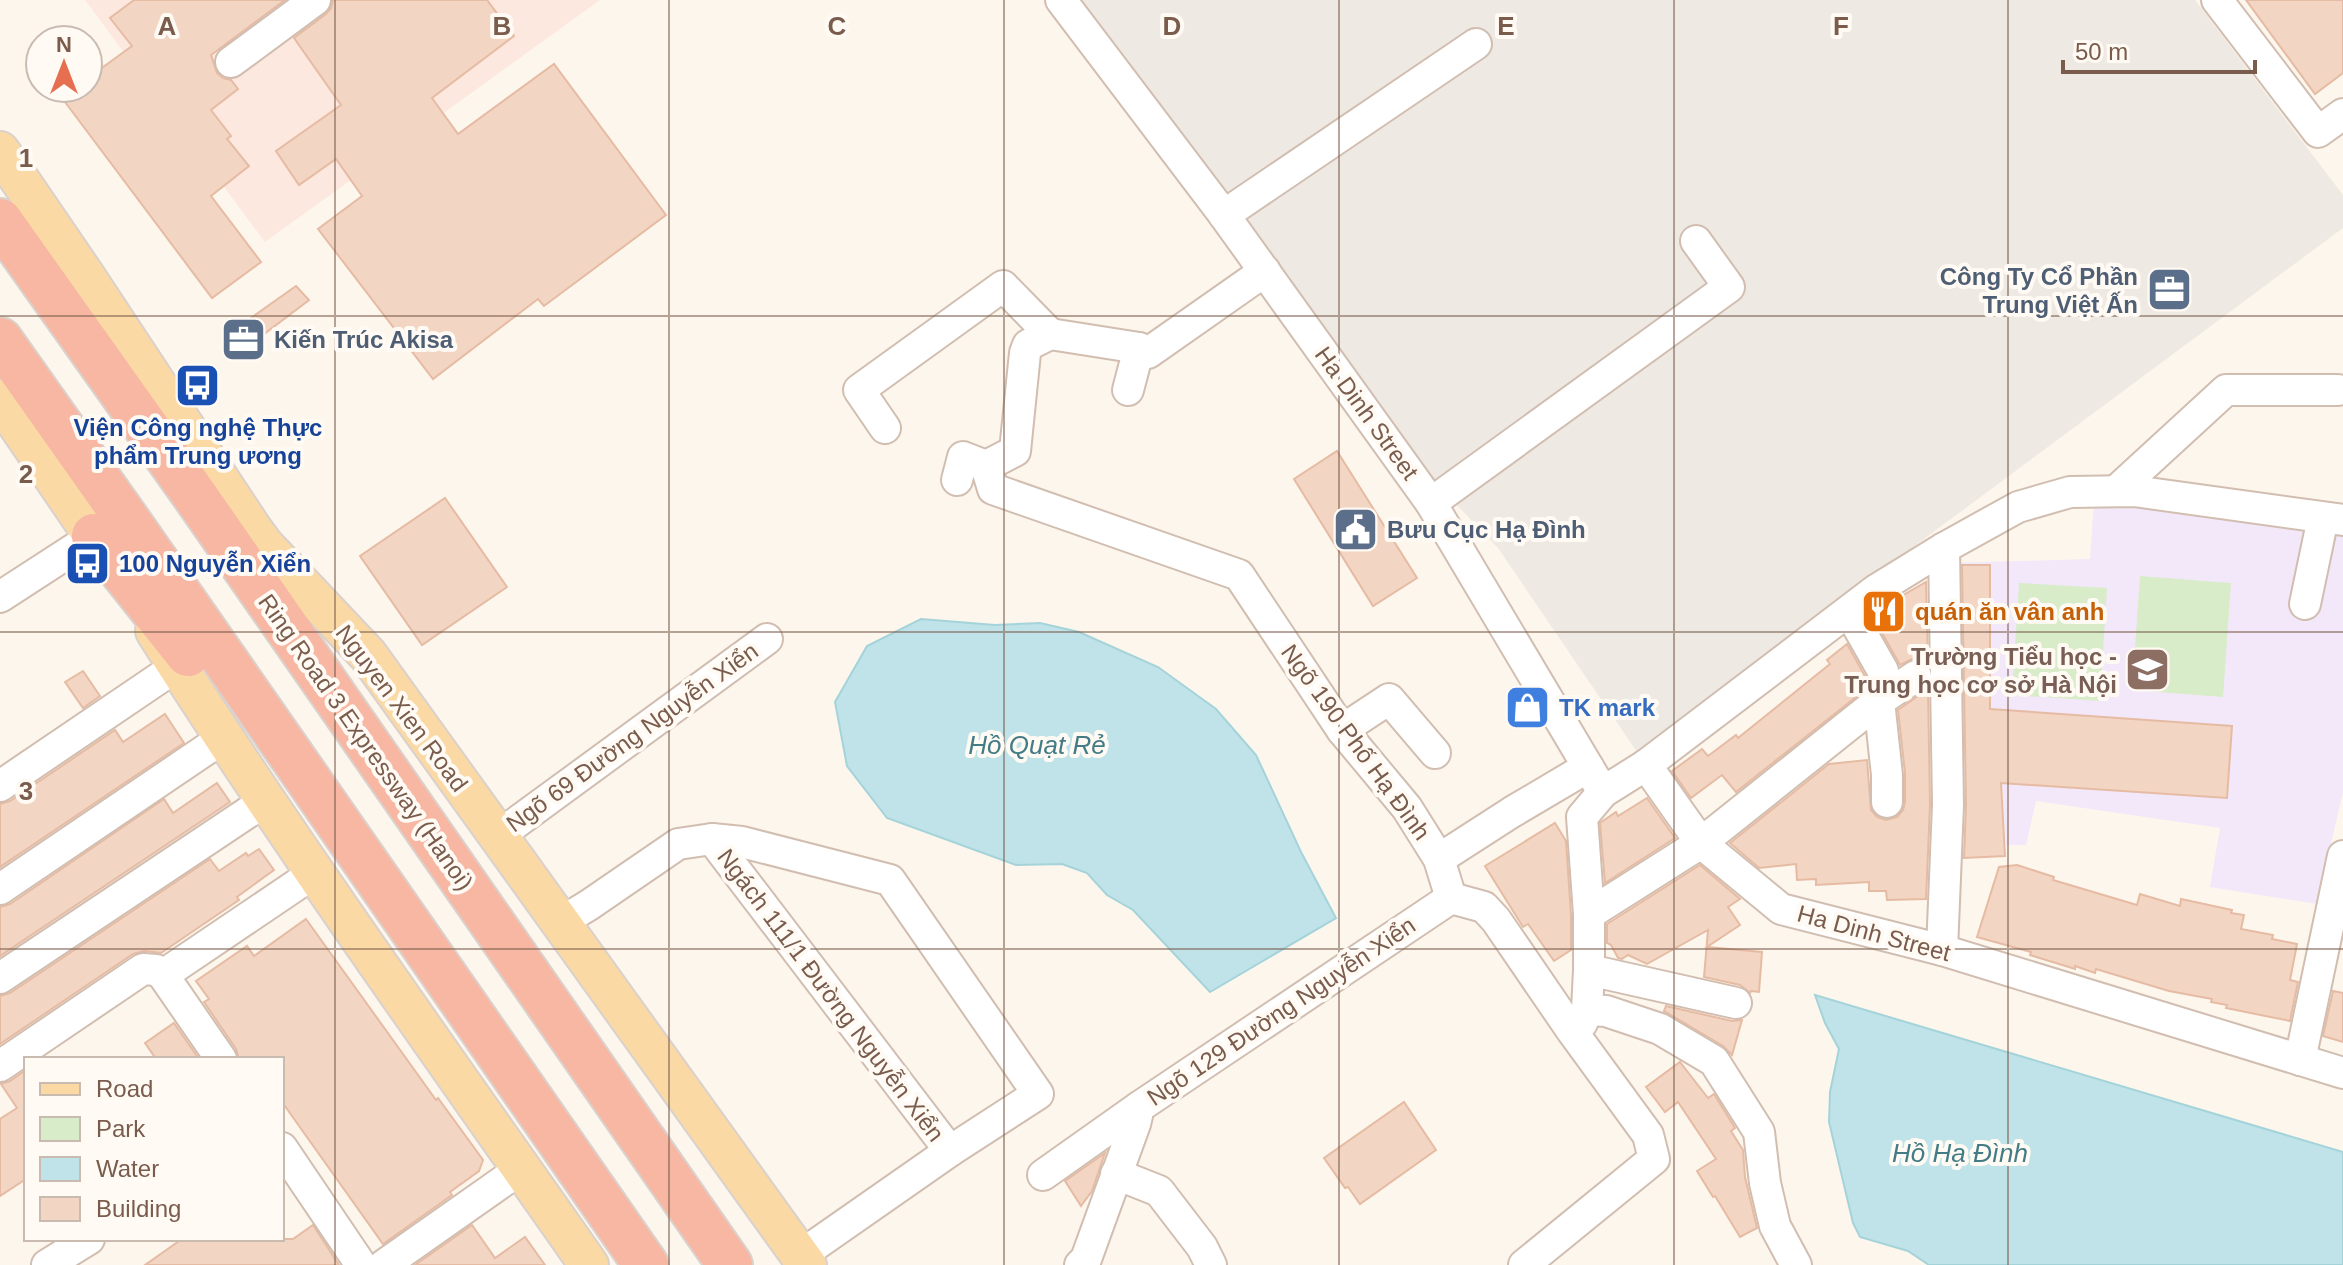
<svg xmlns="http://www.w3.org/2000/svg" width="2343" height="1265" viewBox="0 0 2343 1265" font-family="Arial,sans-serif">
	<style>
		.commercial { fill: #fde8e0 }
		.industrial { fill: #efe9e4 }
		.education { fill: #f3e8fa }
		.green { fill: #d8ecc9 }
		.water { fill: #bfe3e8; stroke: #a5d3da; stroke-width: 2 }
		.building { fill: #f3d5c3; stroke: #e6bba3; stroke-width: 2 }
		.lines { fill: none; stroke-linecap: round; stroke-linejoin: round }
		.minor-casing { stroke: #d1beb0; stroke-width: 34 }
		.major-casing { stroke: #dad1cd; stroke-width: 42 }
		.highway-casing { stroke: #dad1cd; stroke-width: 48 }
		.minor { stroke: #fff; stroke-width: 30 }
		.major { stroke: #fbd9a5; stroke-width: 38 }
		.highway { stroke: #f7b7a3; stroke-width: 44 }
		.grid { fill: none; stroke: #7a5c4d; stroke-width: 2; stroke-opacity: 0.55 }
		.labels { text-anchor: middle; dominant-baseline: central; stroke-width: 8; stroke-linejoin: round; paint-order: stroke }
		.service-label { font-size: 24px; font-weight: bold; fill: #4e5e75; stroke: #fffaf3; text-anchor: start }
		.street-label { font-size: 24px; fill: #7a5c4d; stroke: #fffaf3 }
		.transit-label { font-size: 24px; font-weight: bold; fill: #164399; stroke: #fffaf3 }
		.food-label { font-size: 24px; font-weight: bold; fill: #c56008; stroke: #fffaf3; text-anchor: start }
		.education-label { font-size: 24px; font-weight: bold; fill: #785e54; stroke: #fffaf3; text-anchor: end }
		.shop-label { font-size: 24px; font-weight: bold; fill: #366cbe; stroke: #fffaf3; text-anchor: start }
		.water-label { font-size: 26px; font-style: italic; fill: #437c86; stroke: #fffaf3 }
		.grid-label { font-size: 26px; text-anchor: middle; font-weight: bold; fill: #7a5c4d; stroke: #fffaf3; stroke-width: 8; stroke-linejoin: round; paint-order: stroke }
	</style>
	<rect width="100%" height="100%" fill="#fdf6ec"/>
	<polygon class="commercial" points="85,0 600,0 265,242"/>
	<polygon class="industrial" points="1081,0 2195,0 2343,195 2343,228 1637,752 1498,548 1432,479"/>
	<polygon class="education" points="2094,501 2343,534 2343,792 2317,904 2210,887 2220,828 2036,801 2026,845 2006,845 2001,777 1953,778 1951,563 2090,559"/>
	<g class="green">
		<polygon points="2140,576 2231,583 2223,697 2132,690"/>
		<polygon points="2019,583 2107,588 2100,701 2012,695"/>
	</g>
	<g class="water">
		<polygon points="921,619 995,625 1040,623 1079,632 1158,667 1216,709 1256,755 1301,852 1336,918 1210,992 1133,910 1107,895 1087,873 1062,864 1016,865 887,818 847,766 835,702 867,646"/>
		<polygon points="1815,995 2343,1152 2343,1265 1929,1265 1908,1251 1860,1237 1853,1223 1829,1122 1830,1092 1839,1049 1825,1023"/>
	</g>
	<g class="building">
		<polygon points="134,0 285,0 211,55 217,73 223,78 231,80 238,89 211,110 231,136 227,139 249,166 211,196 261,262 212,298 62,98 75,88 88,88 88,78 132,46 110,18"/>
		<polygon points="333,0 487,0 514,36 432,98 458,134 554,64 666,215 544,306 538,299 433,379 318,229 362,196 336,159 299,185 276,151 341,105 294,38 326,14 331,8"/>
		<polygon points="2246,0 2343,0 2343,73 2315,94"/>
		<polygon points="296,286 309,300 239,353 227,335"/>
		<polygon points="1337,451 1417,578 1373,606 1294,479"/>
		<polygon points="445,498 507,587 422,645 360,556"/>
		<polygon points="1962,565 1990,565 1990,709 2232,726 2227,798 2001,783 2005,856 1964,858 1966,805"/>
		<polygon points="1926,582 1928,663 1923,660 1914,658 1900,665 1872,615 1886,605"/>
		<polygon points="1847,644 1865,676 1866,689 1736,792 1722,775 1691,798 1672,771 1702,749 1708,756 1736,735 1738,738 1830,664 1827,660"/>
		<polygon points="83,671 100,696 83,708 65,682"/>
		<polygon points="1928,689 1930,805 1926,899 1887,900 1886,891 1869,891 1869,882 1816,885 1816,879 1797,880 1796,864 1759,868 1730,843 1829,764 1867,760 1871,810 1877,817 1886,820 1897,817 1903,810 1905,802 1905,773 1898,710"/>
		<polygon points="165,714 184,743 0,867 0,804 10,801 115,730 123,742"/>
		<polygon points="217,783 230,802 0,956 0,907 10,904 164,799 173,813"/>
		<polygon points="1647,798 1675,838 1605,883 1600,823 1616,812 1618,816"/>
		<polygon points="1555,823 1566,841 1571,915 1571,950 1554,961 1528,924 1523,927 1485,866"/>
		<polygon points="259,849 274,870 237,897 239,900 161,953 144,951 133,954 0,1044 0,996 10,993 210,859 219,871 246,853 248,856"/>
		<polygon points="1700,865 1740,899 1728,907 1740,925 1707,947 1762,952 1759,992 1751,991 1750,993 1740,985 1704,977 1708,930 1647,964 1628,955 1622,959 1618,958 1611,945 1607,943 1607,924"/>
		<polygon points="2017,865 2054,877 2053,880 2137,905 2140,894 2180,906 2181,899 2232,910 2231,913 2244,915 2241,929 2273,935 2272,939 2297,944 2290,980 2298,982 2290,1021 2226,1008 2227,1005 2211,1002 2212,999 2169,991 2096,969 2095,973 2075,966 2075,969 2030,955 2031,952 1977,937 1999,867"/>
		<polygon points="306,919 436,1100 438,1098 483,1160 479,1171 450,1192 452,1195 383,1244 282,1102 282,1059 239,1059 236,1049 204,1002 209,999 196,981 247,946 254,956"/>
		<polygon points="2333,991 2343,993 2343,1042 2323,1036"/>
		<polygon points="1666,1006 1732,1021 1742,1020 1732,1055 1723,1046 1664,1011"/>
		<polygon points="174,1023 199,1059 156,1059 145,1043"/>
		<polygon points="1680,1062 1708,1098 1714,1094 1735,1128 1731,1131 1743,1150 1745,1177 1757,1228 1740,1237 1715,1196 1713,1197 1697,1171 1716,1159 1678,1102 1665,1112 1646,1087"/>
		<polygon points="26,1070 26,1179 0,1196 0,1119 17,1108 1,1084 10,1081"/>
		<polygon points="1404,1102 1436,1150 1360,1204 1348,1187 1345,1188 1324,1158"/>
		<polygon points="1105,1153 1092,1191 1081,1206 1065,1181"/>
		<polygon points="313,1225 339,1265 145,1265 182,1239 293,1239"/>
		<polygon points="472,1225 495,1258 525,1237 545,1265 415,1265"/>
	</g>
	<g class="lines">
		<defs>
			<g id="minor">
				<polyline points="1061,0 1224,215 1431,503 1603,792 1646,765 1701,843 1781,909 1942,950 2343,1073"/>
				<polyline points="2217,0 2318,132 2343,114"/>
				<polyline points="231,62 315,0"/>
				<polyline points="1224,215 1476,44"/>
				<polyline points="1128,390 1139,348"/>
				<polyline points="885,428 859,390 1003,286 1050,334"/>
				<polyline points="957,480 963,457 986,466"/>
				<polyline points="2116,491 2226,390 2338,390"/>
				<polyline points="1431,503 1729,287 1696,241"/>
				<polyline points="0,597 94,536"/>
				<polyline points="2305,604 2323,518"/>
				<polyline points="1849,611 1883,671 1884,697"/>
				<polyline points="1879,701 1887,775 1887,802"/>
				<polyline points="1342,730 1389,699 1435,753"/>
				<polyline points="1646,765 1876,590 1944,548 2018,507 2070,492 2134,491 2343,520"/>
				<polyline points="0,786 177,666"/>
				<polyline points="498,836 767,639"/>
				<polyline points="712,839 950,1151"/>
				<polyline points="1439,859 1512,812 1588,767"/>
				<polyline points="0,889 223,738"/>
				<polyline points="1451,898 1484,907 1496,920 1572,1031 1648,1135 1654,1159 1524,1265"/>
				<polyline points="1589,914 1701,843 1879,701 1916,676"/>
				<polyline points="561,922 589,905 678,844 712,839 742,842 890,880 1038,1094 950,1151 801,1255"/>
				<polyline points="1942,950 1948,805 1944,548"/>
				<polyline points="1589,970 1736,1003"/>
				<polyline points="163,975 314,873"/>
				<polyline points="0,978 265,801"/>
				<polyline points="1587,1010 1606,1011 1660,1029 1714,1061 1759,1132 1765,1183 1775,1226 1796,1265"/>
				<polyline points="1577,1027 1582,1023 1587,1010 1589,970 1589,914 1582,817 1603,792"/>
				<polyline points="2300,1060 2343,856"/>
				<polyline points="0,1066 143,969 156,970 163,975 221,1059"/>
				<polyline points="282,1148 361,1265"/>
				<polyline points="1116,1174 1159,1191 1202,1247 1211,1265"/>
				<polyline points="1043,1175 1139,1107"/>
				<polyline points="47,1265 89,1239"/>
				<polyline points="384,1265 522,1168"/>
				<polyline points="1080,1265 1086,1259 1135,1124 1139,1107 1451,898 1439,859 1407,808 1342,730 1239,575 993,489 986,466 1015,451 1025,353 1028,345 1050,334 1139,348 1148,353 1265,271"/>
			</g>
			<g id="major">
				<polyline points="0,151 86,277 253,530 264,545 368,655 807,1265"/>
				<polyline points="0,399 111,562"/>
				<path d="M155,631C292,847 442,1055 589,1265"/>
			</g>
			<g id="highway">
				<polyline points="0,221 191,490 730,1265"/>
				<polyline points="0,340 135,531 646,1265"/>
				<polyline points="94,536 188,654"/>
			</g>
		</defs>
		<use href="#minor" class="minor-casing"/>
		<use href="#major" class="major-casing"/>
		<use href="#highway" class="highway-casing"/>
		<use href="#minor" class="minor"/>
		<use href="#major" class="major"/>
		<use href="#highway" class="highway"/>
	</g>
	<path class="grid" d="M335,0V1265M669,0V1265M1004,0V1265M1339,0V1265M1674,0V1265M2008,0V1265M0,316H2343M0,632H2343M0,949H2343"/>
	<defs>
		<symbol id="office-square" viewBox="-11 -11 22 22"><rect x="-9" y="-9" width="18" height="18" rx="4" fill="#5c6f8a" stroke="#fffaf3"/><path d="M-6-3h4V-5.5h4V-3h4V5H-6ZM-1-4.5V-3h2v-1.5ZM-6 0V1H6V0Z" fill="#fff"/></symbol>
		<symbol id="bus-square" viewBox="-11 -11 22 22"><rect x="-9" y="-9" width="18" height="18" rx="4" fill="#1a4fb4" stroke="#fffaf3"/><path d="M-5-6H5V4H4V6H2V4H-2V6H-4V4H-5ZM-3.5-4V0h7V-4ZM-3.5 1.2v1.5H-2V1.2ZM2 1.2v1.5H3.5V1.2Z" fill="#fff"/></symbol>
		<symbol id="civic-square" viewBox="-11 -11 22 22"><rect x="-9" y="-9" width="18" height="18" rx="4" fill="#5c6f8a" stroke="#fffaf3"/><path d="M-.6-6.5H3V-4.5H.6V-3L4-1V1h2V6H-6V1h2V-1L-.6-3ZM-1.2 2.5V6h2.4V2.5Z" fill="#fff"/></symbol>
		<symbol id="restaurant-square" viewBox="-11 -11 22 22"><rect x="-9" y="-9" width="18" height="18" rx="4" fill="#e8710a" stroke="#fffaf3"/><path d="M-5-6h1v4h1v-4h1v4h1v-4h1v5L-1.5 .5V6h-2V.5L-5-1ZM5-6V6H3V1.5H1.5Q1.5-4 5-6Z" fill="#fff"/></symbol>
		<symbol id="school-square" viewBox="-11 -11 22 22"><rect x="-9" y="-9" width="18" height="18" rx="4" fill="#8d6e63" stroke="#fffaf3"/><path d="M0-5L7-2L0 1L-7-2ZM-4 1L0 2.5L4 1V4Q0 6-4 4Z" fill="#fff"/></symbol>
		<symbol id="shop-square" viewBox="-11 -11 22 22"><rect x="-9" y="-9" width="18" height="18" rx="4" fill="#3f7fe0" stroke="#fffaf3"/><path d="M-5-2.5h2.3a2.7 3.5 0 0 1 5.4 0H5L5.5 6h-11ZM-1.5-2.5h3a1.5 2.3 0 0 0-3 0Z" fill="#fff"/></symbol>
	</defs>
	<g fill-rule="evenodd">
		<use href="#office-square" x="2144" y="264" width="51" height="51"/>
		<use href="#office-square" x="218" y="314" width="51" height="51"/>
		<use href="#bus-square" x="172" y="360" width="51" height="51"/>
		<use href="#civic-square" x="1330" y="504" width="51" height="51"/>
		<use href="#bus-square" x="62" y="538" width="51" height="51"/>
		<use href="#restaurant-square" x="1858" y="586" width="51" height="51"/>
		<use href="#school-square" x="2122" y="644" width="51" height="51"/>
		<use href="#shop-square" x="1502" y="682" width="51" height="51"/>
	</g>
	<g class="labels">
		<g class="service-label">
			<text x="2138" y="276" text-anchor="end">Công Ty Cổ Phần<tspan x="2138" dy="28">Trung Việt Ấn</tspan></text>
			<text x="274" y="339">Kiến Trúc Akisa</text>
			<text x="1387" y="529">Bưu Cục Hạ Đình</text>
		</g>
		<g class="street-label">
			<text transform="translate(1367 413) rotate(54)">Ha Dinh Street</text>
			<text transform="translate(402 708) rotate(53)">Nguyen Xien Road</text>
			<text transform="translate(632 737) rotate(-36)">Ngõ 69 Đường Nguyễn Xiển</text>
			<text transform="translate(366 742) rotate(55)">Ring Road 3 Expressway (Hanoi)</text>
			<text transform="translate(1356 742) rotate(54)">Ngõ 190 Phố Hạ Đình</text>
			<text transform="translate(1874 933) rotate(15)">Ha Dinh Street</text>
			<text transform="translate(831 995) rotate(53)">Ngách 111/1 Đường Nguyễn Xiển</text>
			<text transform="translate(1281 1011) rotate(-34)">Ngõ 129 Đường Nguyễn Xiển</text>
		</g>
		<g class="transit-label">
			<text x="198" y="427">Viện Công nghệ Thực<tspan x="198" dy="28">phẩm Trung ương</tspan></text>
			<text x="119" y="563" text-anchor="start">100 Nguyễn Xiển</text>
		</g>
		<g class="food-label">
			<text x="1915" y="611">quán ăn vân anh</text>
		</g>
		<g class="education-label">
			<text x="2117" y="656">Trường Tiểu học -<tspan x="2117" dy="28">Trung học cơ sở Hà Nội</tspan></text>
		</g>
		<g class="shop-label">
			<text x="1559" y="707">TK mark</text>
		</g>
		<g class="water-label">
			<text x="1037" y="745">Hồ Quạt Rẻ</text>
			<text x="1960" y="1153">Hồ Hạ Đình</text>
		</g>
	</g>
	<g class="grid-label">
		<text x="167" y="35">A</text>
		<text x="502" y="35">B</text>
		<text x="837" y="35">C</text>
		<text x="1172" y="35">D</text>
		<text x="1506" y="35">E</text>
		<text x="1841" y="35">F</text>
		<text x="26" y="167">1</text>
		<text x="26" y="483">2</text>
		<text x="26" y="800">3</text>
	</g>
	<rect x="24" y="1057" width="260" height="184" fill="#fffaf3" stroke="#cabbb1" stroke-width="2"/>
	<rect x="40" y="1083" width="40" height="12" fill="#fbd9a5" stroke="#cabbb1" stroke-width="2"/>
	<text x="96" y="1097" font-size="24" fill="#7a5c4d">Road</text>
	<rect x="40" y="1117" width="40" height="24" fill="#d8ecc9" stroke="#cabbb1" stroke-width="2"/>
	<text x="96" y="1137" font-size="24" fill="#7a5c4d">Park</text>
	<rect x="40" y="1157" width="40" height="24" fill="#bfe3e8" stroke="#cabbb1" stroke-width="2"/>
	<text x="96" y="1177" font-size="24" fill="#7a5c4d">Water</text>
	<rect x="40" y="1197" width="40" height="24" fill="#f3d5c3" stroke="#cabbb1" stroke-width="2"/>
	<text x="96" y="1217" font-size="24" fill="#7a5c4d">Building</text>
	<g transform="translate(64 64)"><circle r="38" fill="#fffaf3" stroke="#cabbb1" stroke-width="2"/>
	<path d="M0-6L14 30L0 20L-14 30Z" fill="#e76f51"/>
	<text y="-12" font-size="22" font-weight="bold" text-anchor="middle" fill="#7a5c4d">N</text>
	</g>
	<path d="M2063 60v12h192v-12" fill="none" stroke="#7a5c4d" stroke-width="4"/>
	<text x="2075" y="60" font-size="24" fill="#7a5c4d" stroke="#fffaf3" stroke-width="6" paint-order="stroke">50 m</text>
</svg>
